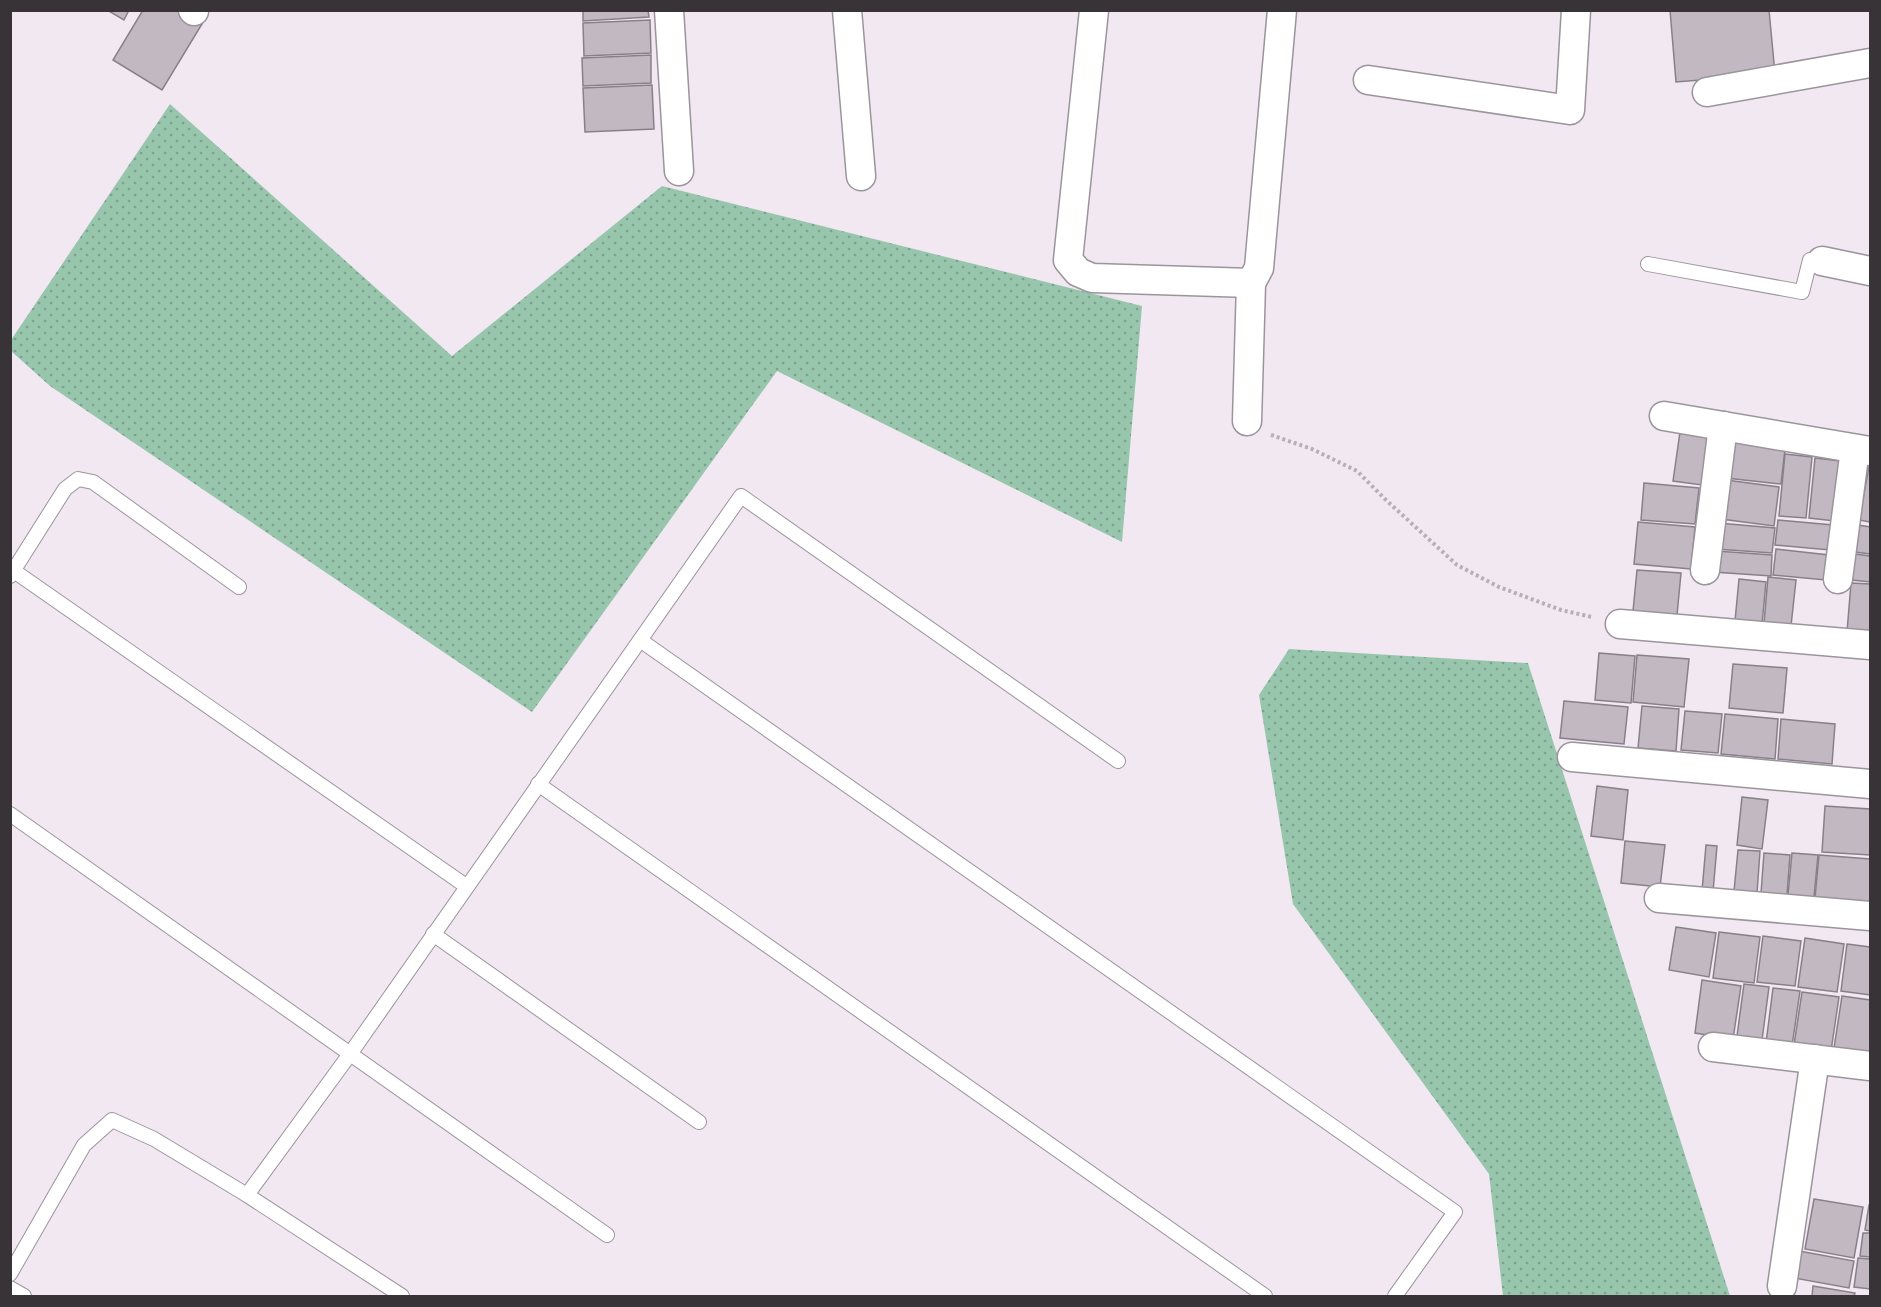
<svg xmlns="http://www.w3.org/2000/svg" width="1881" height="1307" viewBox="0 0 1881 1307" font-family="'Varela Round',sans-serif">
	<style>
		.grass { fill: url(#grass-dots) }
		.building { fill: #c1b8c2; stroke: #888089; stroke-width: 1.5 }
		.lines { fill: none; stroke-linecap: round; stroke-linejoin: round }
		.service-casing { stroke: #9c949d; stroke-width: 16 }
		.minor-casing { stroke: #9c949d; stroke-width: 31 }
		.path { stroke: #b6afb7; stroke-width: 4; stroke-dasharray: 3 3; stroke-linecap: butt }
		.service { stroke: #fff; stroke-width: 14 }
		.minor { stroke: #fff; stroke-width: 28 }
	</style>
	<defs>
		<pattern id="grass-dots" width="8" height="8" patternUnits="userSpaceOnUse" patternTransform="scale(1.5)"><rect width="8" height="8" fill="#98c6ad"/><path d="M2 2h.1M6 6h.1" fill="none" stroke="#7da18e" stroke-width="1.8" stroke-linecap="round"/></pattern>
	</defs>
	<rect width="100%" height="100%" fill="#f1e8f2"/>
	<g class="grass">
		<polygon points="170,104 452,356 662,186 1142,306 1122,542 777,371 532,712 50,386 11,351 11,340"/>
		<polygon points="1289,649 1528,663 1730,1296 1503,1296 1489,1174 1293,904 1259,695"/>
	</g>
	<g class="building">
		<polygon points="107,10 129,10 124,20"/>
		<polygon points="143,10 180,10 202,24 162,90 113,60"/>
		<polygon points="583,10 648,10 649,17 583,21"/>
		<polygon points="1670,10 1769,10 1775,74 1676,82"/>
		<polygon points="650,20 651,53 584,56 583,23"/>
		<polygon points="651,55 651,83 583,86 582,58"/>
		<polygon points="652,85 654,129 585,132 583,88"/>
		<polygon points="1680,432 1708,436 1702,485 1673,481"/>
		<polygon points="1731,442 1785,449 1781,484 1726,478"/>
		<polygon points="1785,454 1812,457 1806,518 1779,516"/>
		<polygon points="1815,458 1841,461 1835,521 1809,518"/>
		<polygon points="1869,467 1870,468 1870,522 1859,520"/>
		<polygon points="1726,480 1779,487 1774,526 1721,519"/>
		<polygon points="1644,483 1699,488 1695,524 1641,520"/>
		<polygon points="1778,520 1833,525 1830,550 1775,545"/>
		<polygon points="1638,522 1695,527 1691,569 1634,564"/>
		<polygon points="1718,523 1775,528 1772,553 1716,549"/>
		<polygon points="1858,525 1870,527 1870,554 1855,552"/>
		<polygon points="1776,549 1829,555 1826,580 1773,575"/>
		<polygon points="1716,551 1772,555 1771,576 1713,572"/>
		<polygon points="1855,554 1870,556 1870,582 1852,580"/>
		<polygon points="1637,570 1681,573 1677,615 1633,611"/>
		<polygon points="1768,577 1796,580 1791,626 1764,623"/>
		<polygon points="1739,579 1766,582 1762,624 1735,621"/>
		<polygon points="1851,583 1870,584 1870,633 1847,632"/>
		<polygon points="1599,653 1635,656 1631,703 1595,700"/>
		<polygon points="1637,655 1689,659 1684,707 1633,702"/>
		<polygon points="1733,664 1787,668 1783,713 1729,708"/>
		<polygon points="1564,701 1628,707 1624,744 1560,738"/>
		<polygon points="1642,706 1679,709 1676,751 1638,748"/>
		<polygon points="1685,711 1722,714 1718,753 1681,750"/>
		<polygon points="1725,714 1778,719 1775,759 1721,754"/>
		<polygon points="1781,719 1835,724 1832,764 1778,759"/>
		<polygon points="1597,786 1628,790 1623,840 1591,836"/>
		<polygon points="1742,797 1768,800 1762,849 1737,845"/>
		<polygon points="1825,806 1870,809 1870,855 1822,852"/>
		<polygon points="1625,841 1665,845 1660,887 1621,883"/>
		<polygon points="1706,845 1717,846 1713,892 1702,891"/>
		<polygon points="1738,850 1760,851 1757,893 1734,891"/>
		<polygon points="1764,853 1790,855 1787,895 1761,893"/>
		<polygon points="1792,853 1818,855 1814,897 1788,895"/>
		<polygon points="1819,855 1870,859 1870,903 1815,898"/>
		<polygon points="1676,927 1716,933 1709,977 1669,970"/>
		<polygon points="1719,932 1760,937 1754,983 1713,978"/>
		<polygon points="1763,936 1801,941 1795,986 1757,982"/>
		<polygon points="1805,938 1844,944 1837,992 1798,987"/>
		<polygon points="1847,944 1870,947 1870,995 1841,991"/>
		<polygon points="1702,980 1741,986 1733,1039 1695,1033"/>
		<polygon points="1744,984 1769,987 1762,1040 1737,1036"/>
		<polygon points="1773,988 1800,991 1792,1046 1766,1043"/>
		<polygon points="1802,992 1839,997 1831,1051 1794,1045"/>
		<polygon points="1842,996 1870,1000 1870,1053 1834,1048"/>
		<polygon points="1814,1199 1863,1207 1854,1258 1805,1249"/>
		<polygon points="1869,1205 1870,1205 1870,1231 1865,1230"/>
		<polygon points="1863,1233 1870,1233 1870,1257 1860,1256"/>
		<polygon points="1799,1251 1854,1261 1849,1288 1794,1278"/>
		<polygon points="1858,1258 1870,1259 1870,1289 1854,1287"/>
		<polygon points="1813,1286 1855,1293 1854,1296 1812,1296"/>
	</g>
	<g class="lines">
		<defs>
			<g id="service">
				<polyline points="1648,264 1802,292 1810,260 1821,261"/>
				<polyline points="14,571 466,886"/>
				<polyline points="10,576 65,489 78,479 93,482 239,587"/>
				<polyline points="640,640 1455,1212 1395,1296"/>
				<polyline points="538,784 1265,1296"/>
				<polyline points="10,814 607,1235"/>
				<polyline points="433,934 699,1122"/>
				<polyline points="10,1274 84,1145 112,1120 154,1139 247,1195"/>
				<polyline points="10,1288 24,1296"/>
				<polyline points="402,1296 247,1195 350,1054 741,496 1118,761"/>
			</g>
			<g id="minor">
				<polyline points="193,10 194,11"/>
				<polyline points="669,10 679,171"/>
				<polyline points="847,10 861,176"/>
				<polyline points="1094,10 1068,260 1078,272 1092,278 1251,283 1259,268 1282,10"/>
				<polyline points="1368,80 1570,110 1576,10"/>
				<polyline points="1707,92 1870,63"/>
				<polyline points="1822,261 1870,271"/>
				<polyline points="1664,416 1870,451"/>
				<polyline points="1247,421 1251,283"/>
				<polyline points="1705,570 1723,426"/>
				<polyline points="1838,579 1855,449"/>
				<polyline points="1620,624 1870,645"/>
				<polyline points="1572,757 1870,784"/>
				<polyline points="1659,898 1870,916"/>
				<polyline points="1713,1047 1870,1066"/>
				<polyline points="1782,1286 1815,1059"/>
			</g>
		</defs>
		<use href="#service" class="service-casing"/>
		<use href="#minor" class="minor-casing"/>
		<polyline class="path" points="1271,435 1312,449 1357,471 1386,500 1457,565 1499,587 1561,610 1592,617"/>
		<use href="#service" class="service"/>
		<use href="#minor" class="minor"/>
	</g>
	<rect width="1881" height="1307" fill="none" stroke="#373337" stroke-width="24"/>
</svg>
